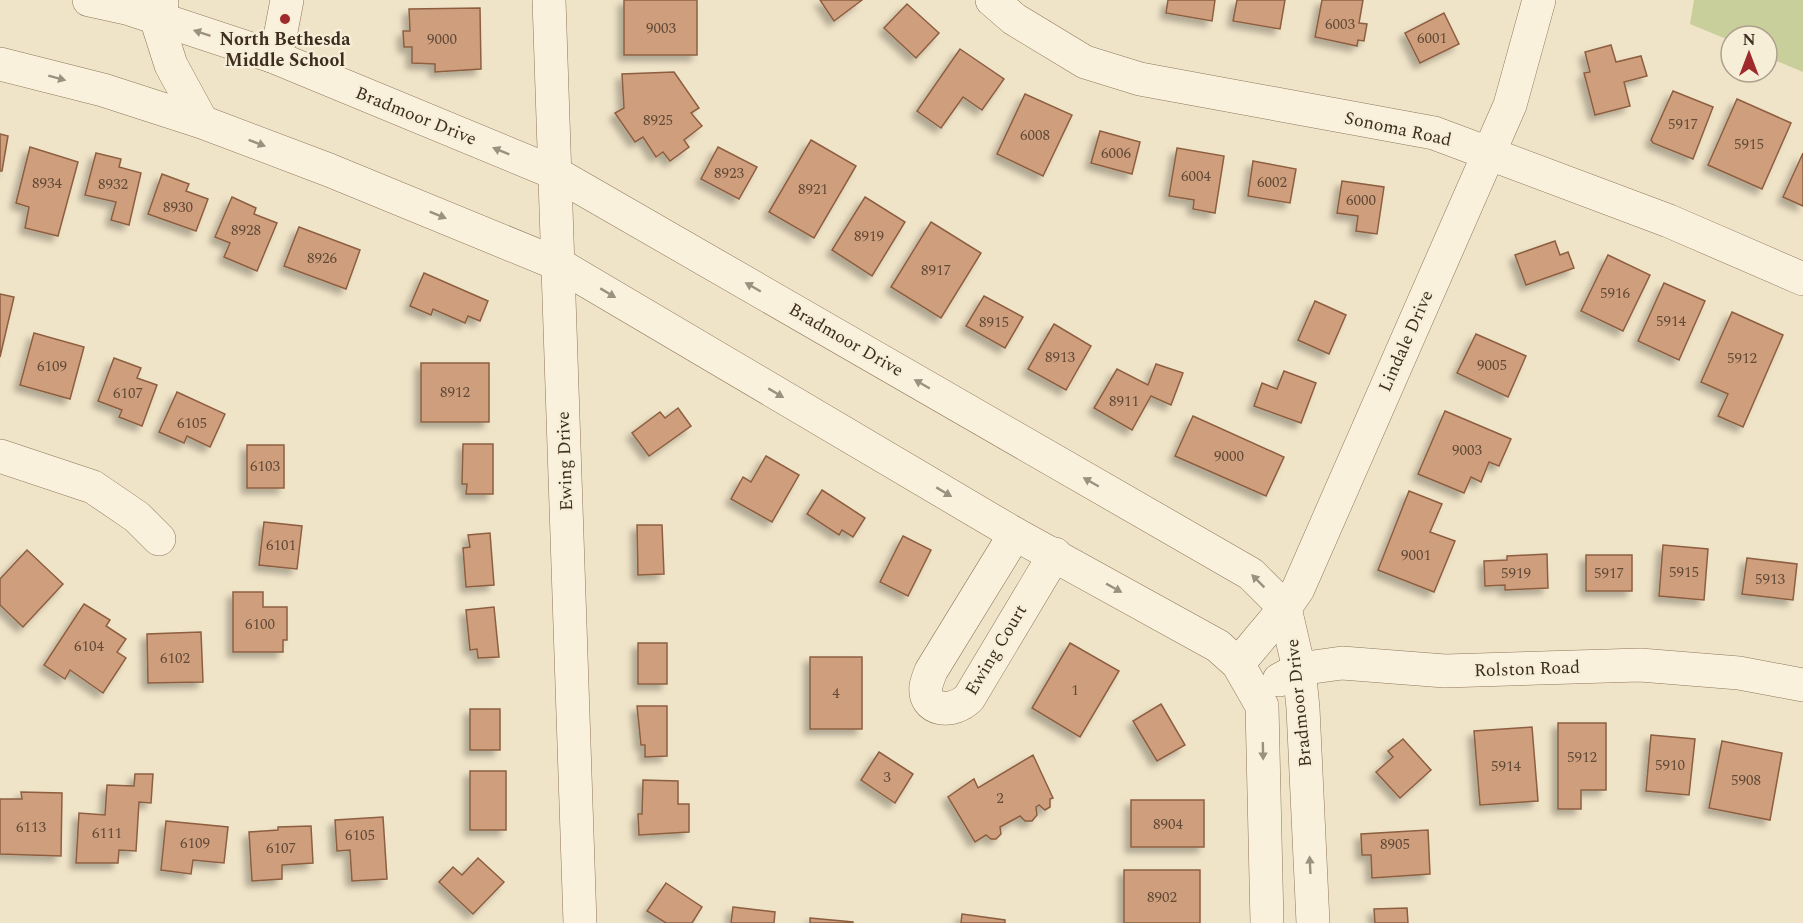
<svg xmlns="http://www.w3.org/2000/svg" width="1803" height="923" viewBox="0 0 1803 923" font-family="Spectral,serif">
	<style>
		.green { fill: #c9cf9b }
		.building { fill: #cf9f7d; stroke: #8d5f41; stroke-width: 1.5; filter: url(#shadow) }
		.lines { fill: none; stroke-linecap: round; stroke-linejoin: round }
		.minor-casing { stroke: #8d765c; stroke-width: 34 }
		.minor { stroke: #faf1dc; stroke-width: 33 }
		.oneway { fill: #9c907e }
		.poi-dot { fill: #9e2a2b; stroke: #f7eed8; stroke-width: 2 }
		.labels { text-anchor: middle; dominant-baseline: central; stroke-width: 4.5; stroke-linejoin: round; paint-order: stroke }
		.number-label { font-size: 15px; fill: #624a37 }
		.poi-label { font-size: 18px; font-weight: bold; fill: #3d2e20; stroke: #f7eed8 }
		.street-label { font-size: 18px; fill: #3d2e20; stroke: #f7eed8 }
	</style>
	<defs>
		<filter id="shadow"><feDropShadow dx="-5.5" dy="5.5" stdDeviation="3" flood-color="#0004"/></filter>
	</defs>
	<rect width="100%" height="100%" fill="#f0e4c8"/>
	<polygon class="green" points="1694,0 1803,0 1803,72 1767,57 1767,36 1731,36 1731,41 1690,24"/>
	<g class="building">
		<rect x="624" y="0" width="73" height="55"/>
		<polygon points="820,0 862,0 834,21"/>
		<polygon points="1168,0 1215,0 1212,21 1166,13"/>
		<polygon points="1237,0 1285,0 1280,29 1233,21"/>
		<polygon points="1322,0 1363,0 1359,23 1367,24 1364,41 1358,40 1357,46 1315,37"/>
		<polygon points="907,4 939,33 916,58 884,28"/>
		<polygon points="480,8 481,69 435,72 435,64 412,63 412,47 404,47 403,31 410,31 409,9"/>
		<polygon points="1444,13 1459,44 1420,63 1405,33"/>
		<polygon points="1611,45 1616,62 1641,56 1647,76 1624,82 1630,106 1595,115 1584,73 1590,72 1585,52"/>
		<polygon points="960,49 1004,79 982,110 963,97 941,128 917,111"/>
		<polygon points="674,72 699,108 691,113 702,126 684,140 689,147 670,161 663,152 656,157 643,137 635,142 615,113 624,108 622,74"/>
		<polygon points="1673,91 1713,107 1693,159 1653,143 1651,140"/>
		<polygon points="1025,94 1072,115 1043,176 997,154"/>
		<polygon points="1737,99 1791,123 1762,189 1708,165"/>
		<polygon points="1100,131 1140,142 1132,174 1091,163"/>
		<polygon points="0,134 8,136 2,171 0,171"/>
		<polygon points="811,140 856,166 814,238 769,212"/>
		<polygon points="30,147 78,162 58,236 25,228 29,207 16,203"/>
		<polygon points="718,147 757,167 739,199 701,179"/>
		<polygon points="1177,148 1224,156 1215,213 1193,209 1194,200 1169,196"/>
		<polygon points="96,153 121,159 119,167 141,173 129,225 111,220 116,202 85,195"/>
		<polygon points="1803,153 1803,206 1783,197"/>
		<polygon points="1253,161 1296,169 1290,203 1248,196"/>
		<polygon points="162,174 189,184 186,191 208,199 196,231 148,214"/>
		<polygon points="1342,181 1384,187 1377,234 1356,231 1358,216 1337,213"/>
		<polygon points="232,197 256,208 254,214 277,223 257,271 224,257 230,243 215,237"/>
		<polygon points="865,197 905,222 872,276 832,250"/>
		<polygon points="931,222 981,253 941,318 891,287"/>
		<polygon points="299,227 360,250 346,289 284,266"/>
		<polygon points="1555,241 1560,255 1568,252 1574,268 1526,285 1515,255"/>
		<polygon points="1608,255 1650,275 1623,331 1581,311"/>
		<polygon points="424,273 488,301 480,321 468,316 465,323 433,309 431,315 410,306"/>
		<polygon points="1664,283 1705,301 1679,360 1638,341"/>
		<polygon points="0,294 14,297 0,357"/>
		<polygon points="984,296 1023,317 1005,348 966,326"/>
		<polygon points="1315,301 1346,315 1329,354 1298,340"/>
		<polygon points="1732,312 1783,335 1743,427 1718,416 1728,394 1701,382"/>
		<polygon points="1054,324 1091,346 1066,390 1028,369"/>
		<polygon points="34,333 84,347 70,399 20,385"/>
		<polygon points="1476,334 1526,356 1508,397 1457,373"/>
		<polygon points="114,358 141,368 137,378 157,385 142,426 119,417 122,410 98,401"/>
		<rect x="421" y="363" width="68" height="59"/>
		<polygon points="1156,364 1183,373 1171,405 1151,396 1132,430 1094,408 1117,369 1148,385"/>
		<polygon points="1284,371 1316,383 1301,423 1254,406 1262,383 1277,389"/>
		<polygon points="177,392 225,414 210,447 187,436 184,443 159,432"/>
		<polygon points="678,408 691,426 649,456 632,433 660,412 665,418"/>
		<polygon points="1445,411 1511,439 1499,466 1489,462 1481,482 1471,477 1464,493 1418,474"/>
		<polygon points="1193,416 1284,457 1266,496 1175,456"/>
		<polygon points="463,444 493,444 493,494 466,494 467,484 462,484"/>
		<rect x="247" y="445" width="37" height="43"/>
		<polygon points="766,456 799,475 772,522 731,499 743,477 751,482"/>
		<polygon points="822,490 865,518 853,537 842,530 839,535 807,514"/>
		<polygon points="1409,491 1442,504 1430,532 1455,541 1434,592 1378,570"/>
		<polygon points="264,522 302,526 297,569 259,565"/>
		<polygon points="637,525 662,525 664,574 638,575"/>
		<polygon points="490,533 494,585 466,587 463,548 470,547 468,535"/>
		<polygon points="903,536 931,550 908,596 880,582"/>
		<polygon points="1663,545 1708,549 1704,600 1659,596"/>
		<polygon points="27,550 63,584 23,627 0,605 0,579"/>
		<polygon points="1547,554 1548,588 1505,590 1505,585 1485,586 1484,561 1507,560 1507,556"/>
		<rect x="1586" y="555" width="46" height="36"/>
		<polygon points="1747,558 1797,564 1793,600 1742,594"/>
		<polygon points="233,592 263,592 263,607 287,607 287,640 283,640 283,652 233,652"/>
		<polygon points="84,604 110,620 106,626 126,639 117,652 126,658 103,693 70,670 65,679 44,665"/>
		<polygon points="494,607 499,657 478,658 477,649 470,650 466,610"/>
		<polygon points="201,632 203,682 148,683 147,634"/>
		<rect x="638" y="643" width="29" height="41"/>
		<polygon points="1070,643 1119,671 1080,737 1032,708"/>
		<rect x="810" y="657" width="52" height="72"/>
		<polygon points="1161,704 1185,745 1157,761 1133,721"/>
		<polygon points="637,706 667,706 667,756 645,757 645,745 641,745"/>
		<rect x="470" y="709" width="30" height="41"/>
		<polygon points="1558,723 1606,723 1606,790 1581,790 1581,809 1558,809"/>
		<polygon points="1532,727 1538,801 1480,805 1474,731"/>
		<polygon points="1651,735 1695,739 1689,795 1646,791"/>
		<polygon points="1403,739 1431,770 1400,798 1376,772 1393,757 1388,751"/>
		<polygon points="1722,741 1782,753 1770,820 1709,808"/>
		<polygon points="879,752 913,774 895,803 861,780"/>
		<polygon points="1033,755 1053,798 1050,799 1050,807 1045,810 1039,805 1036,807 1037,815 1032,821 1025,821 1020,816 1000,827 1001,834 996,839 991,839 986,835 975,842 948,797 974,779 978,788"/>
		<rect x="470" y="771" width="36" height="59"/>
		<polygon points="135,774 153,774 151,803 139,802 136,851 119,850 118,863 76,863 79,813 105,815 107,785 134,786"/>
		<polygon points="643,780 678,781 678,804 689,804 689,832 639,835 638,814 642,814"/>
		<polygon points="21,792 62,793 61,856 0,854 0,799 22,799"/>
		<rect x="1131" y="800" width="73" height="47"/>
		<polygon points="383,817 387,879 352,881 350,850 337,851 335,820"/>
		<polygon points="166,821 228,827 224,863 193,860 191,874 161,870"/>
		<polygon points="311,826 313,863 282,865 282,879 252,881 249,832 278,830 278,827"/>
		<polygon points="1428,830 1430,874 1372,878 1371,855 1362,855 1361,834"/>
		<polygon points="478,858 504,882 473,914 439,882 453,867 462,875"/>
		<rect x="1124" y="870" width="76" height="53"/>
		<polygon points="666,883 702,907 692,923 666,923 647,911"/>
		<polygon points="733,907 775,912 774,923 731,923"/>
		<polygon points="1407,908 1408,923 1375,923 1374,909"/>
		<polygon points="962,914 1005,920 1005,923 961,923"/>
		<polygon points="810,918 853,922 853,923 810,923"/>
	</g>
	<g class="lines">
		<defs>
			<g id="minor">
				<polyline points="89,0 130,9 272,56 555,173 1251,574 1285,608 1299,669 1303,708 1313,923"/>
				<polyline points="549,0 580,923"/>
				<polyline points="992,0 1014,19 1085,62 1140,79 1434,133 1669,221 1803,279"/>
				<polyline points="162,4 156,18 171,65 202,122"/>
				<polyline points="272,56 279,42 287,0"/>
				<polyline points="0,64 103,90 202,122 329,170 558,264 1015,534 1218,646 1238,664 1262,706 1267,923"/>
				<polyline points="0,456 93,487 137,517 159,539"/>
				<path d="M1015,534L931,671C929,676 927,681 926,686C923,712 953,714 969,698L1055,554"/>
				<polyline points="1238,664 1285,608 1298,589 1510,105 1539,0"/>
				<polyline points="1279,680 1299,669 1342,663 1445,671 1640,665 1739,673 1803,685"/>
			</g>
		</defs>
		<use href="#minor" class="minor-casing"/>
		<use href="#minor" class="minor"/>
	</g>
	<defs><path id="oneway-solid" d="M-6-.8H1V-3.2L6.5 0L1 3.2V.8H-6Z" transform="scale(1.5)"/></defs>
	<g class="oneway">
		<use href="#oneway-solid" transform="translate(202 33) rotate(-162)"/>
		<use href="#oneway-solid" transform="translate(57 78) rotate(15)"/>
		<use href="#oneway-solid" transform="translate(257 143) rotate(21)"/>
		<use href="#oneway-solid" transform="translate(501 151) rotate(-158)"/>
		<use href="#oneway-solid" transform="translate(438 215) rotate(22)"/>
		<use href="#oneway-solid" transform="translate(753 287) rotate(-150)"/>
		<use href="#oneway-solid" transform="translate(608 293) rotate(31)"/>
		<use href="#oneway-solid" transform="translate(922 384) rotate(-150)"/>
		<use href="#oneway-solid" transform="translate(776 393) rotate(31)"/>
		<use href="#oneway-solid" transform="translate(1091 482) rotate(-150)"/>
		<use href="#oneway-solid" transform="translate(944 492) rotate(31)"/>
		<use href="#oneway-solid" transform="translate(1258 581) rotate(-135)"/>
		<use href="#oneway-solid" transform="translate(1114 588) rotate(29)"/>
		<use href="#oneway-solid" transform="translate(1263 751) rotate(89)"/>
		<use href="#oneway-solid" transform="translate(1310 865) rotate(-93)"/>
	</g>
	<circle class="poi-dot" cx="285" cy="19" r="6"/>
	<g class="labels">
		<g class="number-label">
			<text x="1340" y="24">6003</text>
			<text x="661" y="28">9003</text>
			<text x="1432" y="38">6001</text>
			<text x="442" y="39">9000</text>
			<text x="658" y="120">8925</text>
			<text x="1683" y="124">5917</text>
			<text x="1035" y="135">6008</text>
			<text x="1749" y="144">5915</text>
			<text x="1116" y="153">6006</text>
			<text x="729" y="173">8923</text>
			<text x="1196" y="176">6004</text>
			<text x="1272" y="182">6002</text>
			<text x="47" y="183">8934</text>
			<text x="113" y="184">8932</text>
			<text x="813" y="189">8921</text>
			<text x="1361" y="200">6000</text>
			<text x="178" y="207">8930</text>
			<text x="246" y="230">8928</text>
			<text x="869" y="236">8919</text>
			<text x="322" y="258">8926</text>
			<text x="936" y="270">8917</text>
			<text x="1615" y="293">5916</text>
			<text x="1671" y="321">5914</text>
			<text x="994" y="322">8915</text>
			<text x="1060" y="357">8913</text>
			<text x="1742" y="358">5912</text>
			<text x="1492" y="365">9005</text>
			<text x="52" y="366">6109</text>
			<text x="455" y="392">8912</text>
			<text x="128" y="393">6107</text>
			<text x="1124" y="401">8911</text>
			<text x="192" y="423">6105</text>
			<text x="1467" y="450">9003</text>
			<text x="1229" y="456">9000</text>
			<text x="265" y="466">6103</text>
			<text x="281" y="545">6101</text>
			<text x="1416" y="555">9001</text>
			<text x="1684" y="572">5915</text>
			<text x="1516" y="573">5919</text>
			<text x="1609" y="573">5917</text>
			<text x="1770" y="579">5913</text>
			<text x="260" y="624">6100</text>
			<text x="89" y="646">6104</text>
			<text x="175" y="658">6102</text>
			<text x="1075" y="690">1</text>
			<text x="836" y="693">4</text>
			<text x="1582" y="757">5912</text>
			<text x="1670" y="765">5910</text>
			<text x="1506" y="766">5914</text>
			<text x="887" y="777">3</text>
			<text x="1746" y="780">5908</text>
			<text x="1000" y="798">2</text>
			<text x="1168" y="824">8904</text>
			<text x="31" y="827">6113</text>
			<text x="107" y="833">6111</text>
			<text x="360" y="835">6105</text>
			<text x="195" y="843">6109</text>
			<text x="1395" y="844">8905</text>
			<text x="281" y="848">6107</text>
			<text x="1162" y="897">8902</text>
		</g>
		<g class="poi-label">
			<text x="285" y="39">North Bethesda<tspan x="285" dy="21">Middle School</tspan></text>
		</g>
		<g class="street-label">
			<text transform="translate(416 116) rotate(22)">Bradmoor Drive</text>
			<text transform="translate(1398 129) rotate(12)">Sonoma Road</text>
			<text transform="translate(846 340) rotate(30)">Bradmoor Drive</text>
			<text transform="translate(1406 341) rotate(-66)">Lindale Drive</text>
			<text transform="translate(565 461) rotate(-92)">Ewing Drive</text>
			<text transform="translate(996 650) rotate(-59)">Ewing Court</text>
			<text transform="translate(1527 669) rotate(-2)">Rolston Road</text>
			<text transform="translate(1299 703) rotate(-96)">Bradmoor Drive</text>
		</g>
	</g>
	<g transform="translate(1749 54)"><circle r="28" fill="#f7eed8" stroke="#ada18e" stroke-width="1.5"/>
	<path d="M0-4.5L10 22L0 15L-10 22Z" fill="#9e2a2b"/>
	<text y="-9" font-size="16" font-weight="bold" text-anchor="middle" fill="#3d2e20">N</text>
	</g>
</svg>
